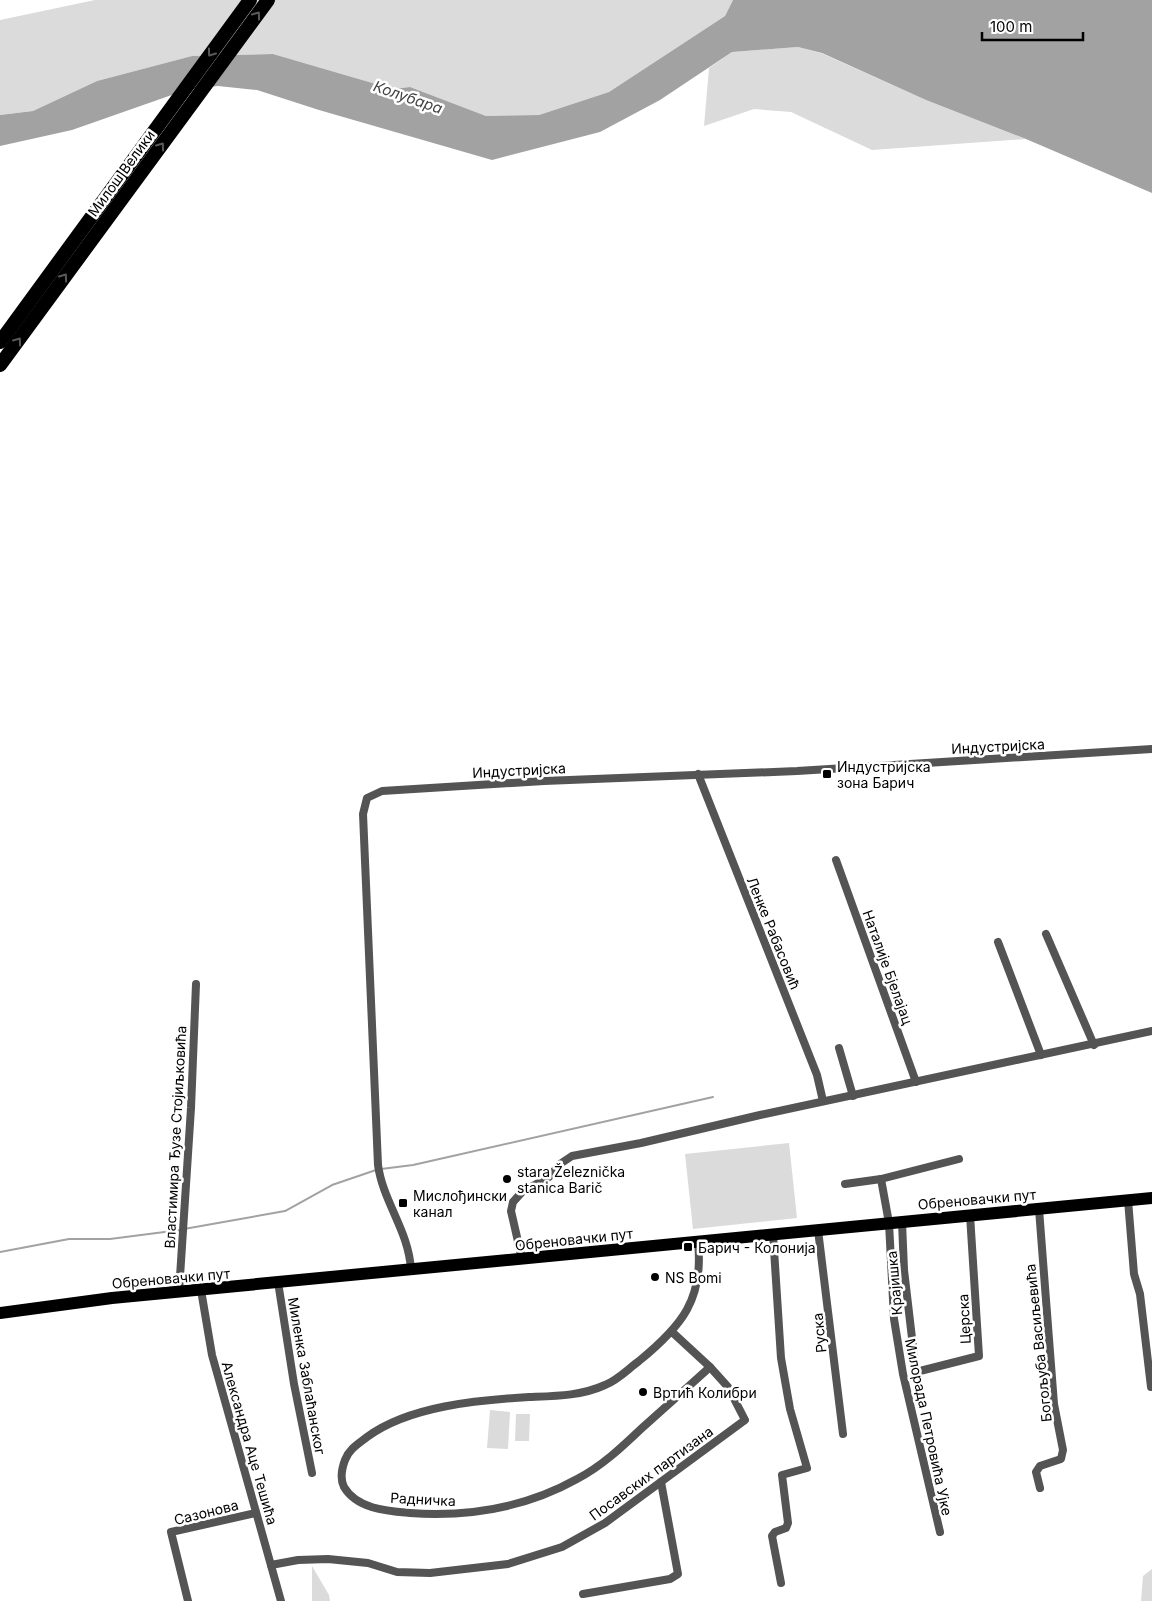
<svg xmlns="http://www.w3.org/2000/svg" width="1152" height="1601" viewBox="0 0 1152 1601" font-family="Inter,sans-serif">
	<style>
		.green { fill: #dbdbdb }
		.water { fill: #a2a2a2 }
		.lines { fill: none; stroke-linecap: round; stroke-linejoin: round }
		.stream { stroke: #a2a2a2; stroke-width: 2 }
		.minor { stroke: #545454; stroke-width: 8 }
		.primary { stroke: #000; stroke-width: 12 }
		.motorway { stroke: #000; stroke-width: 14 }
		.oneway { stroke: #595959 }
		.poi-dot { fill: #000; stroke: #fff; stroke-width: 2 }
		.labels { text-anchor: middle; dominant-baseline: central; stroke-width: 5; stroke-linejoin: round; paint-order: stroke }
		.street-label { font-size: 14px; fill: #000; stroke: #fff }
		.poi-label { font-size: 14px; fill: #000; stroke: #fff; text-anchor: start }
		.water-label { font-size: 15px; font-style: italic; fill: #434343; stroke: #fff }
	</style>
	<rect width="100%" height="100%" fill="#fff"/>
	<g class="green">
		<polygon points="95,0 733,0 725,16 609,92 539,115 486,116 410,87 393,89 273,54 192,56 97,81 33,111 0,115 0,20"/>
		<polygon points="798,47 821,53 926,100 1026,139 872,150 791,112 754,109 704,126 709,68 732,52"/>
		<polygon points="789,1143 797,1218 693,1229 685,1154"/>
		<polygon points="490,1410 510,1412 508,1449 487,1448"/>
		<polygon points="516,1414 530,1414 529,1441 515,1441"/>
		<polygon points="312,1566 329,1595 330,1601 312,1601"/>
		<polygon points="1152,1569 1152,1601 1141,1601 1143,1576"/>
	</g>
	<polygon class="water" points="733,0 1152,0 1152,193 1026,139 926,100 822,53 798,47 732,52 660,100 600,132 492,160 319,110 257,90 218,86 186,90 72,130 0,146 0,115 33,111 97,81 192,56 273,54 393,89 410,87 486,116 539,115 609,92 725,16"/>
	<g class="lines">
		<g class="stream">
			<polyline points="381,1169 413,1165 713,1097"/>
			<polyline points="184,1229 285,1211 332,1185 376,1170"/>
			<polyline points="0,1252 69,1239 110,1239 180,1230"/>
		</g>
		<g class="minor">
			<polyline points="698,774 817,1075 823,1101"/>
			<polyline points="836,860 916,1082"/>
			<polyline points="1046,934 1094,1045"/>
			<polyline points="998,942 1041,1055"/>
			<polyline points="839,1048 853,1096"/>
			<polyline points="881,1179 889,1223 894,1319 903,1374 940,1532"/>
			<polyline points="845,1184 881,1179 959,1159"/>
			<polyline points="1128,1200 1134,1274 1140,1294 1151,1387"/>
			<polyline points="1039,1209 1054,1404 1063,1450 1061,1459 1040,1466 1036,1472 1040,1488"/>
			<polyline points="902,1222 904,1270 916,1372 979,1356 970,1215"/>
			<polyline points="818,1230 843,1434"/>
			<polyline points="773,1234 781,1358 790,1409 807,1468 782,1475 788,1523 786,1528 775,1532 772,1536 781,1583"/>
			<polyline points="522,1259 511,1211 513,1202 522,1192 549,1177 560,1164 572,1156 641,1143 760,1115 1152,1031"/>
			<path d="M411,1270C409,1231 383,1202 378,1165L363,814L367,798L382,791L544,781L797,771L1152,749"/>
			<polyline points="278,1282 294,1384 312,1473"/>
			<polyline points="201,1290 212,1355 281,1601"/>
			<polyline points="179,1292 191,1108 196,984"/>
			<path d="M671,1331L710,1367C687,1388 664,1408 642,1428C622,1447 602,1466 577,1479C525,1508 468,1517 410,1513C387,1511 357,1509 344,1487C340,1479 342,1468 345,1460C349,1449 358,1444 367,1437C409,1406 478,1400 529,1397C555,1396 581,1396 605,1385C618,1380 628,1369 639,1361C682,1326 704,1299 698,1242"/>
			<polyline points="271,1565 298,1560 328,1559 368,1563 397,1572 430,1573 508,1564 562,1547 605,1523 745,1420 728,1387 710,1367"/>
			<polyline points="583,1594 670,1579 678,1574 661,1482"/>
			<polyline points="188,1601 171,1532 256,1513"/>
		</g>
		<polyline class="primary" points="0,1313 112,1298 1152,1198"/>
		<g class="motorway">
			<polyline points="0,342 250,0"/>
			<polyline points="0,365 268,0"/>
		</g>
	</g>
	<defs><path id="oneway-chevron" d="M-2-3.5L2.5 0L-2 3.5" fill="none" stroke-width="1.6" stroke-linecap="round" stroke-linejoin="round" transform="scale(1.25)"/></defs>
	<g class="oneway">
		<use href="#oneway-chevron" transform="translate(257 15) rotate(-54)"/>
		<use href="#oneway-chevron" transform="translate(211 53) rotate(126)"/>
		<use href="#oneway-chevron" transform="translate(161 146) rotate(-54)"/>
		<use href="#oneway-chevron" transform="translate(64 277) rotate(-54)"/>
		<use href="#oneway-chevron" transform="translate(18 341) rotate(-54)"/>
	</g>
	<g class="poi-dot">
		<rect x="822" y="769" width="10" height="10" rx="2.5"/>
		<circle cx="507" cy="1179" r="5"/>
		<rect x="398" y="1198" width="10" height="10" rx="2.5"/>
		<rect x="683" y="1242" width="10" height="10" rx="2.5"/>
		<circle cx="655" cy="1277" r="5"/>
		<circle cx="643" cy="1392" r="5"/>
	</g>
	<g class="labels">
		<g class="street-label">
			<text transform="translate(121 173) rotate(-54)">Милош Велики</text>
			<text transform="translate(998 746) rotate(-3)">Индустријска</text>
			<text transform="translate(519 770) rotate(-3)">Индустријска</text>
			<text transform="translate(774 933) rotate(68)">Ленке Рабасовић</text>
			<text transform="translate(888 967) rotate(70)">Наталије Бјелајац</text>
			<text transform="translate(175 1137) rotate(-87)">Властимира Ђузе Стојиљковића</text>
			<text transform="translate(977 1199) rotate(-5)">Обреновачки пут</text>
			<text transform="translate(574 1239) rotate(-6)">Обреновачки пут</text>
			<text transform="translate(171 1278) rotate(-5)">Обреновачки пут</text>
			<text transform="translate(894 1283) rotate(-95)">Крајишка</text>
			<text transform="translate(964 1319) rotate(-93)">Церска</text>
			<text transform="translate(819 1333) rotate(-96)">Руска</text>
			<text transform="translate(1038 1343) rotate(-96)">Богољуба Васиљевића</text>
			<text transform="translate(307 1376) rotate(80)">Миленка Заблаћанског</text>
			<text transform="translate(929 1427) rotate(78)">Милорада Петровића Ујке</text>
			<text transform="translate(250 1443) rotate(74)">Александра Аце Тешића</text>
			<text transform="translate(651 1473) rotate(-36)">Посавских партизана</text>
			<text transform="translate(423 1499) rotate(3)">Радничка</text>
			<text transform="translate(206 1512) rotate(-14)">Сазонова</text>
		</g>
		<g class="poi-label">
			<text x="837" y="766">Индустријска<tspan x="837" dy="16">зона Барич</tspan></text>
			<text x="517" y="1171">stara Železnička<tspan x="517" dy="16">stanica Barič</tspan></text>
			<text x="413" y="1195">Мислођински<tspan x="413" dy="16">канал</tspan></text>
			<text x="698" y="1247">Барич - Колонија</text>
			<text x="665" y="1277">NS Bomi</text>
			<text x="653" y="1392">Вртић Колибри</text>
		</g>
		<g class="water-label">
			<text transform="translate(408 97) rotate(19)">Колубара</text>
		</g>
	</g>
	<path d="M982 32v8h101v-8" fill="none" stroke="#000000" stroke-width="2.5"/>
	<text x="990" y="32" font-size="15" fill="#000000" stroke="#ffffff" stroke-width="4" paint-order="stroke">100 m</text>
</svg>
